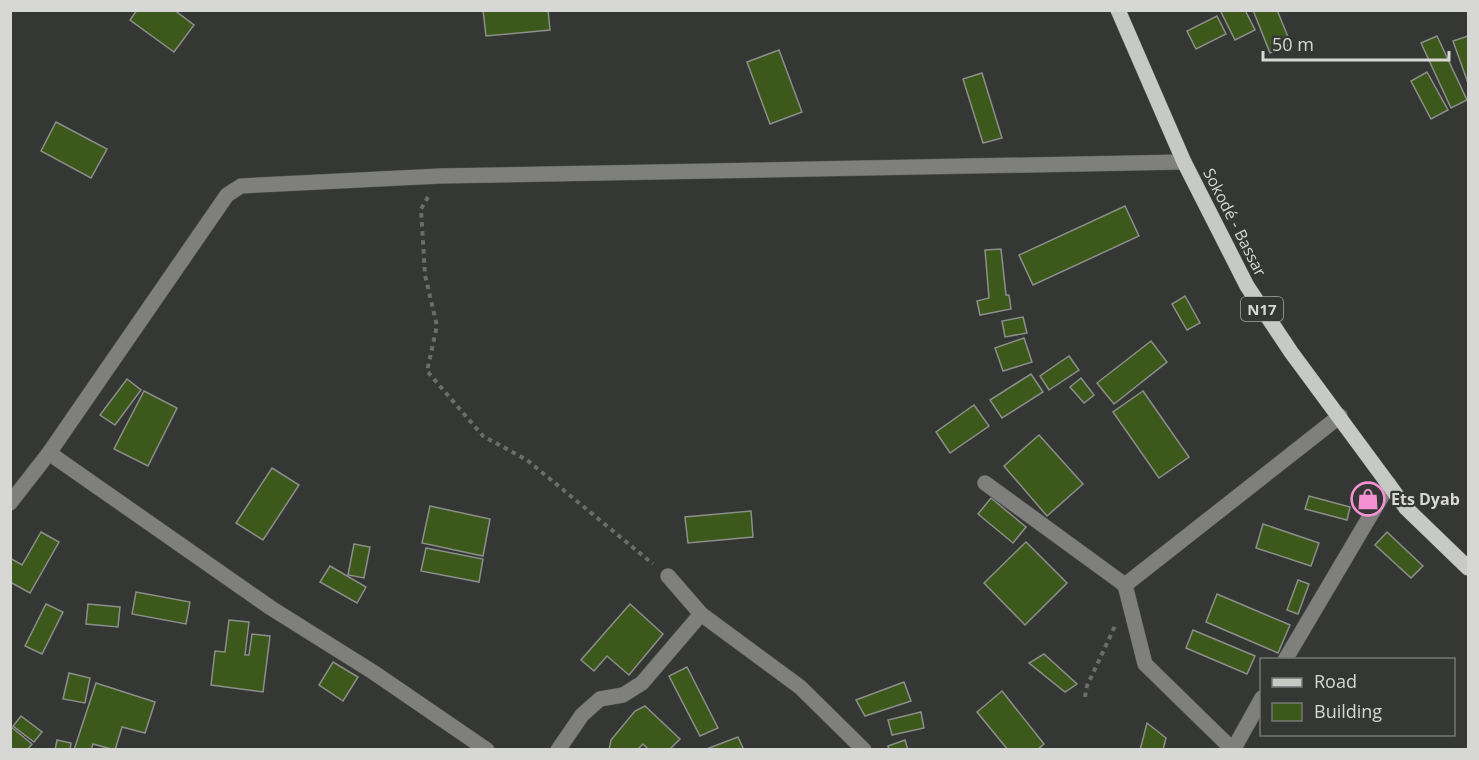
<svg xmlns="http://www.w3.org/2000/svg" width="1479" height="760" viewBox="0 0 1479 760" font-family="'Open Sans',sans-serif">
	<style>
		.building { fill: #3d581b; stroke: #8c8e8b; stroke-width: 1.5 }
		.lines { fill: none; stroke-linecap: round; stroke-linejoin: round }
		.minor-casing { stroke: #525451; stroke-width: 16 }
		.major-casing { stroke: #525451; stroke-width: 16 }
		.path { stroke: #6c6d6b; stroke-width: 4; stroke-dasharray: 4.5 4.5; stroke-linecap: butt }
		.minor { stroke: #7f807e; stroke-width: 15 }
		.major { stroke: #c7c9c5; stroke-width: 15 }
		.labels { text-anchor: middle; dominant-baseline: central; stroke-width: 4.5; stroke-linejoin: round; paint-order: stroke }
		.shield { fill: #353734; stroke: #a6a8a5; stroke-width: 1.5 }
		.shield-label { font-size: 15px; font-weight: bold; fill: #d7d8d6 }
		.street-label { font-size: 16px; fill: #d7d8d6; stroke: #353734 }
		.poi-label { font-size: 16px; font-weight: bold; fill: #d7d8d6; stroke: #353734; text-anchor: start }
	</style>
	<rect width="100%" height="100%" fill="#353734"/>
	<g class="building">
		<polygon points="137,10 174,10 194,25 174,52 130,20"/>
		<polygon points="483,10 548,10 550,30 486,36"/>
		<polygon points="1220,10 1245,10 1255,30 1235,40"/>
		<polygon points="1253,10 1277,10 1291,44 1270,53"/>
		<polygon points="1217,16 1226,34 1196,49 1187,31"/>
		<polygon points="1437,36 1467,100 1451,108 1421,43"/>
		<polygon points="1468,36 1468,83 1453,41"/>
		<polygon points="779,50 802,112 770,124 747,62"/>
		<polygon points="1427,72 1448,110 1431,119 1411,81"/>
		<polygon points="982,73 1002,138 983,143 963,79"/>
		<polygon points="56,122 107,149 91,178 41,151"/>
		<polygon points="1125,206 1139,236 1033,285 1019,255"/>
		<polygon points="1001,249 1006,295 1009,295 1011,309 980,315 977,301 989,298 985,250"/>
		<polygon points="1185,296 1200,323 1187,330 1172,304"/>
		<polygon points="1023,317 1027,333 1005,337 1002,321"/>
		<polygon points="1024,338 1032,362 1003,371 995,348"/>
		<polygon points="1151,341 1167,362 1114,404 1097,383"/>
		<polygon points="1069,356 1079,370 1049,390 1040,376"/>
		<polygon points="1031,374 1043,392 1002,418 990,400"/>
		<polygon points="1081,378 1094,395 1084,403 1070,387"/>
		<polygon points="127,379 141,390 115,425 100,415"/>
		<polygon points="144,391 177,408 148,466 114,449"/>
		<polygon points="1143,391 1189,457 1159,478 1113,412"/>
		<polygon points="974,405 989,426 950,453 936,432"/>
		<polygon points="1039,435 1083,484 1047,516 1004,466"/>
		<polygon points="272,468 299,485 263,540 236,523"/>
		<polygon points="1309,496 1350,507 1347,520 1305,509"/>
		<polygon points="991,498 1026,527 1013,543 978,514"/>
		<polygon points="430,506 490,519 483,556 422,543"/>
		<polygon points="751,511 753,537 688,543 685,517"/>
		<polygon points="1263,524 1319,543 1311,566 1256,548"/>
		<polygon points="41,532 59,542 30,593 10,582 10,558 22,565"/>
		<polygon points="1387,532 1423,566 1411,578 1375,545"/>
		<polygon points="1026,542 1067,583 1025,625 984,583"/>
		<polygon points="354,544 370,547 364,578 348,575"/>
		<polygon points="426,548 483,559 479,582 421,571"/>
		<polygon points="330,566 366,587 357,603 320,582"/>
		<polygon points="1298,580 1309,584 1298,614 1287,610"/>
		<polygon points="136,592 190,602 186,624 132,614"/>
		<polygon points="1217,594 1290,625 1278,653 1206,622"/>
		<polygon points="46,604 63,612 42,654 25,646"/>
		<polygon points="88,604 120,607 118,627 86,624"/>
		<polygon points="630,604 663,634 629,675 607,656 594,671 581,660"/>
		<polygon points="229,620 249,622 245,655 249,655 252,634 270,636 263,692 211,685 215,651 225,652"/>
		<polygon points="1193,630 1255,656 1247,674 1186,648"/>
		<polygon points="1044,654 1077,684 1065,692 1029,663"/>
		<polygon points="333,662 358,677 343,701 319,685"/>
		<polygon points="687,667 718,728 700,736 669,676"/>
		<polygon points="69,673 90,678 85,703 63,699"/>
		<polygon points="904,682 911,701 865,716 856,700"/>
		<polygon points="96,683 155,702 145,733 122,727 115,750 93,744 91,750 74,750"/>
		<polygon points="1002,691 1044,744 1037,750 1008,750 977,712"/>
		<polygon points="645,706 680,739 669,750 649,750 643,744 637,750 609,750 611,740 635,711"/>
		<polygon points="921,712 924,728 892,735 888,720"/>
		<polygon points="21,716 42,732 34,742 13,726"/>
		<polygon points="1147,723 1166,738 1163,750 1140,750"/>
		<polygon points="10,726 32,744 27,750 14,750 10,747"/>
		<polygon points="738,737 744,750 704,750"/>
		<polygon points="57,740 71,743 70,750 55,750"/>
		<polygon points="905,740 908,750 889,750 888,746"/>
	</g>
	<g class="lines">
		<defs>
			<g id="minor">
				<polyline points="49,453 271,608 373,672 487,750"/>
				<polyline points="985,483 1125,585 1340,416"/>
				<polyline points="10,503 49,453 227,195 241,186 440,176 1184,162"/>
				<polyline points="668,576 701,614 800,687 864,750"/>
				<polyline points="1125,585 1145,664 1232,749"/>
				<polyline points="1285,660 1389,484"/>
				<polyline points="558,750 582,715 600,699 623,695 642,683 701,614"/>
				<polyline points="1233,750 1262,698"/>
			</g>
			<polyline id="major" points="1118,10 1184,162 1247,286 1291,352 1406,508 1468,568"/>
		</defs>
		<use href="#minor" class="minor-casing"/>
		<use href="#major" class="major-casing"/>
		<g class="path">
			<polyline points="428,197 421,209 425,275 437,326 427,371 483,436 527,460 653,564"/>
			<polyline points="1085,697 1087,686 1115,626"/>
		</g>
		<use href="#minor" class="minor"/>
		<use href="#major" class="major"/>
	</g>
	<defs>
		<symbol id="shop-ring" viewBox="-11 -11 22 22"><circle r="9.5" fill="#353734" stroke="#f491d4" stroke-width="1.5"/><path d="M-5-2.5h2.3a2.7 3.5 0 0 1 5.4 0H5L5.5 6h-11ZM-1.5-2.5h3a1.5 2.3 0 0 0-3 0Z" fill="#f491d4"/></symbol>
	</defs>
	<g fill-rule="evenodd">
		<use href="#shop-ring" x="1349" y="480" width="38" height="38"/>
	</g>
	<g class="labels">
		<rect class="shield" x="1241" y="297" width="42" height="24" rx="4.5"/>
		<g class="shield-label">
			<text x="1262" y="309">N17</text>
		</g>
		<g class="street-label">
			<text transform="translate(1235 222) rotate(63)">Sokodé - Bassar</text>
		</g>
		<g class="poi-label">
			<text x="1391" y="499">Ets Dyab</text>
		</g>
	</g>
	<rect width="1479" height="760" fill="none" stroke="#d7d8d6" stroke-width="24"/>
	<rect x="1260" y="658" width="195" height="78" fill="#353734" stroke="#767775" stroke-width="1.5"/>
	<rect x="1272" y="678" width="30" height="9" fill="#c7c9c5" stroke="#767775" stroke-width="1.5"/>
	<text x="1314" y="688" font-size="18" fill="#d7d8d6">Road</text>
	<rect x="1272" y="703" width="30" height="18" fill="#3d581b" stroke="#767775" stroke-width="1.5"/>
	<text x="1314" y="718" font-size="18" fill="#d7d8d6">Building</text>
	<path d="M1263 51v9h186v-9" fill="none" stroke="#d7d8d6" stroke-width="3"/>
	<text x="1272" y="51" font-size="18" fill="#d7d8d6" stroke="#353734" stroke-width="4.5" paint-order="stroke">50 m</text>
</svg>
